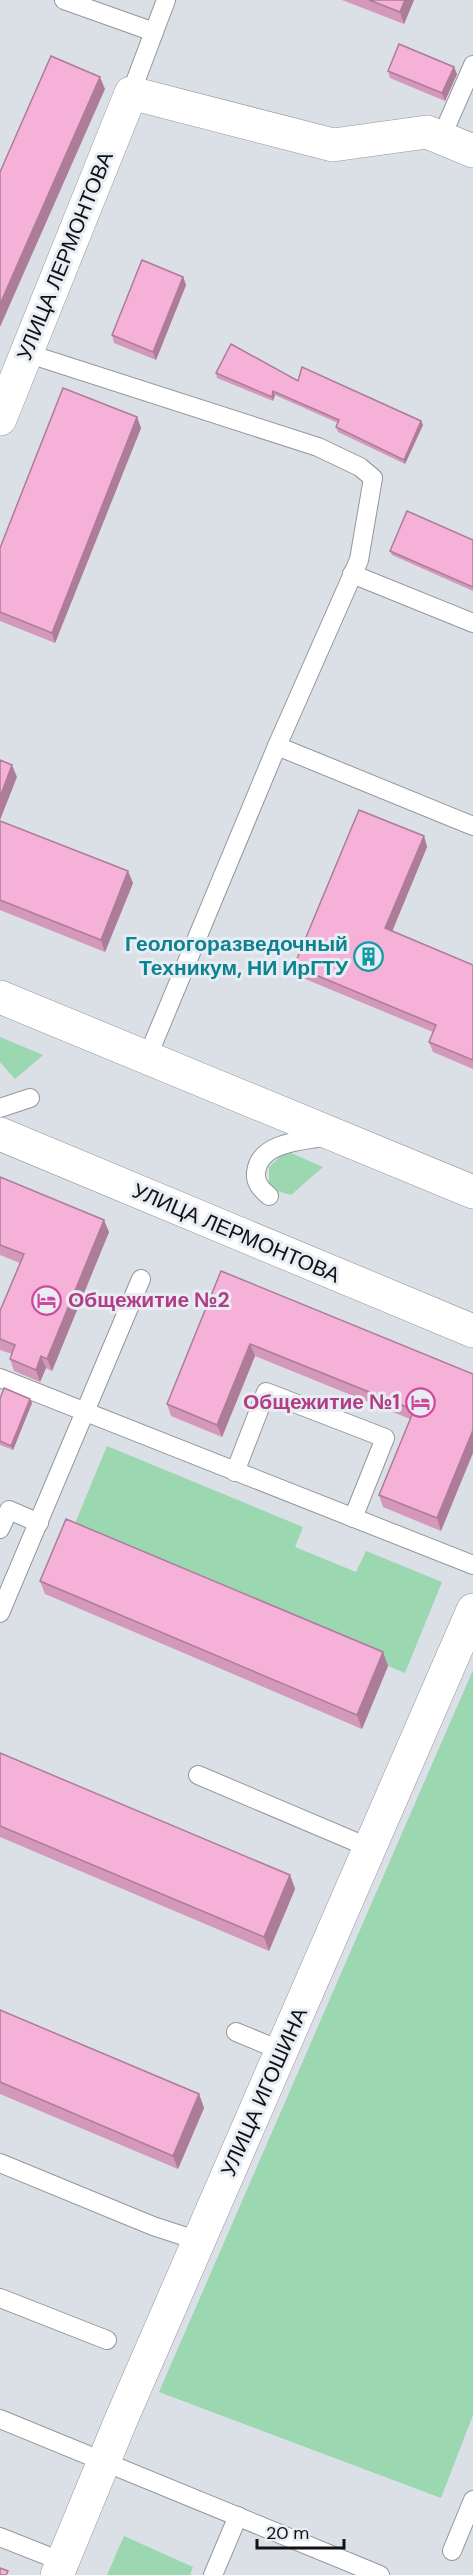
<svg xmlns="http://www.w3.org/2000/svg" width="473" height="2575" viewBox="0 0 473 2575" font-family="'DM Sans',sans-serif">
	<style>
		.green { fill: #9bd7b0 }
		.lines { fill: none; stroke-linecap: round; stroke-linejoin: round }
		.lane-casing { stroke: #93979d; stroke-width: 20 }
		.street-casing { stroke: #93979d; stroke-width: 34 }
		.secondary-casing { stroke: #93979d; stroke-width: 34 }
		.lane { stroke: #fff; stroke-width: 18 }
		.street { stroke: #fff; stroke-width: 33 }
		.secondary { stroke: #fff; stroke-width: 33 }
		.wall { fill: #d498bb }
		.shaded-wall { fill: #ac7c98 }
		.building { fill: #f6b1d9; stroke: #ac7c98; stroke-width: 1.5 }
		.labels { text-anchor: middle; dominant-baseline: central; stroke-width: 6; stroke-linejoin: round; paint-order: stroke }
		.street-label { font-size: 21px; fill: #101214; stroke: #e8ecf3 }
		.culture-label { font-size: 21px; font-weight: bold; fill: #0d838f; stroke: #e8ecf3; text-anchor: end }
		.hotel-label { font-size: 21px; font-weight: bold; fill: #b23c85; stroke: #e8ecf3; text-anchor: start }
	</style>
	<rect width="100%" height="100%" fill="#dbdfe6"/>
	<g class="green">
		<polygon points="0,1037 43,1055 15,1079 0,1062"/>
		<polygon points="291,1153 323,1167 291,1195 274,1190 269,1184 269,1167 283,1154"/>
		<polygon points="107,1446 303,1527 295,1547 356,1572 366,1551 442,1582 405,1673 71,1533"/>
		<polygon points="473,1670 473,2415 441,2498 159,2392"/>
		<polygon points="124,2536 193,2567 190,2575 107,2575"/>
	</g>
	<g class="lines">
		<defs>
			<g id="lane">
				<polyline points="64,0 154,32"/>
				<polyline points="131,93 166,0"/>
				<polyline points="441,138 473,65"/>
				<polyline points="26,353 318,447 360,467 373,478 359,560 277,746 147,1058"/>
				<polyline points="352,574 473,623"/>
				<polyline points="277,746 473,826"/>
				<polyline points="0,1108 30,1098"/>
				<path d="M269,1196C261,1189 255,1183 256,1173C259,1141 304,1141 329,1136"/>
				<polyline points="0,1378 473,1565"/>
				<polyline points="235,1472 266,1392 385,1438 353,1518"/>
				<polyline points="0,1529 9,1510 39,1523"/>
				<polyline points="0,1613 141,1279"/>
				<polyline points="198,1775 370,1848"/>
				<polyline points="236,2032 282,2051"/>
				<polyline points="0,2163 153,2226 199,2241"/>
				<polyline points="0,2298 107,2340"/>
				<polyline points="0,2419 380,2575"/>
				<polyline points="0,2537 63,2562"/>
				<polyline points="452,2551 473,2500"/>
				<polyline points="213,2575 238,2516"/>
			</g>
			<g id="street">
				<polyline points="0,419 131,93 333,145 427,132 473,151"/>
				<polyline points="57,2575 121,2420 473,1610"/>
			</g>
			<g id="secondary">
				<polyline points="0,997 473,1192"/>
				<polyline points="0,1134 473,1331"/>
			</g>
		</defs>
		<use href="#lane" class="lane-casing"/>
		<use href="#street" class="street-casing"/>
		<use href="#secondary" class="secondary-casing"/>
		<use href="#lane" class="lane"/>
		<use href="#street" class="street"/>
		<use href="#secondary" class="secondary"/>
	</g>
	<g class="wall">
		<polygon points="342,0 414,0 404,24"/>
		<polygon points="388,71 457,74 445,101 390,78"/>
		<polygon points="183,277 186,285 156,360 114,343 112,335"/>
		<polygon points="216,373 298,381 421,421 423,425 405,464 338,432 336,427 338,423 275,395 273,401 217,378"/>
		<polygon points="137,417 141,428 55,643 0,621 0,548"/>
		<polygon points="473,540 473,591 392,555 390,551"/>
		<polygon points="0,821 133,883 105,952 0,910"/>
		<polygon points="424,836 427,847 392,931 473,965 473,1069 433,1052 429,1042 433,1032 298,976 294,966"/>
		<polygon points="0,1177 109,1232 52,1371 46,1368 40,1382 14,1371 10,1359 12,1354 0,1350 0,1311 20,1263 0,1255"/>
		<polygon points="221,1271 473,1374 441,1531 383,1507 379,1495 410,1419 255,1356 222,1437 171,1416 167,1404"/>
		<polygon points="0,1399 32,1403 13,1450 0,1445"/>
		<polygon points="40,1581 388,1666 362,1729 45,1594"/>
		<polygon points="0,1753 290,1875 295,1889 269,1951 0,1837"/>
		<polygon points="0,2010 199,2094 204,2108 178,2169 0,2094"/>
	</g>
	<g class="shaded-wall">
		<polygon points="405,0 414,0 404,24 400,12"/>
		<polygon points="454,67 457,74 445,101 442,93"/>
		<polygon points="100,77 105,89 0,327 0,304"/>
		<polygon points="183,277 186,285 156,360 153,352"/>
		<polygon points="273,391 275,395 273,401 272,397"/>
		<polygon points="137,417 141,428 55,643 52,633"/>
		<polygon points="421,421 423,425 405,464 404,460"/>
		<polygon points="12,765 17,777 0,820 0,797"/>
		<polygon points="424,836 427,847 389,939 385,928"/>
		<polygon points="128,871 133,883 105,952 101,940"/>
		<polygon points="104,1220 109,1232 52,1371 47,1359"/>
		<polygon points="250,1344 255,1356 222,1437 217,1425"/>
		<polygon points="41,1356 46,1368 40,1382 36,1370"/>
		<polygon points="30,1399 32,1403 13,1450 11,1446"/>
		<polygon points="473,1430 473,1453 441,1531 437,1518"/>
		<polygon points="383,1652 388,1666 362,1729 357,1715"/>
		<polygon points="290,1875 295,1889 269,1951 264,1937"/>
		<polygon points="199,2094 204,2108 178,2169 173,2156"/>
	</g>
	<g class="building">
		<polygon points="369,0 405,0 400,12"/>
		<polygon points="399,44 454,67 442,93 388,71"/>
		<polygon points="51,56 100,77 0,304 0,172"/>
		<polygon points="142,260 183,277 153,352 112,335"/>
		<polygon points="231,344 298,381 302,367 421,421 404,460 336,427 339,420 273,391 272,397 216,373"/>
		<polygon points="63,388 137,417 52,633 0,612 0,548"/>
		<polygon points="407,511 473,540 473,587 390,551"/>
		<polygon points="0,760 12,765 0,797"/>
		<polygon points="359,810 424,836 385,928 473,965 473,1060 429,1042 436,1025 294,966"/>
		<polygon points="0,821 128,871 101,940 0,900"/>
		<polygon points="0,1177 104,1220 47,1359 41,1356 36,1370 10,1359 15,1345 0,1339 0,1311 24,1254 0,1245"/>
		<polygon points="221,1271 473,1374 473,1430 437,1518 379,1495 414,1410 250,1344 217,1425 167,1404"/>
		<polygon points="4,1388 30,1399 11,1446 0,1441 0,1399"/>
		<polygon points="66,1519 383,1652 357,1715 40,1581"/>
		<polygon points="0,1753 290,1875 264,1937 0,1826"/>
		<polygon points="0,2010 199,2094 173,2156 0,2082"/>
		<polygon points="0,2568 8,2571 6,2575 0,2575"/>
	</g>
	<defs>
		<symbol id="building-ring" viewBox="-11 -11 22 22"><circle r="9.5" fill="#e8ecf3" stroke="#0f9aa8" stroke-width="1.5"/><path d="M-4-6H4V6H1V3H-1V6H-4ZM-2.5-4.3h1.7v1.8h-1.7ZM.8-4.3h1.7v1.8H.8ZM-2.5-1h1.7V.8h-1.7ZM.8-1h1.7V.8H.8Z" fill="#0f9aa8"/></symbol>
		<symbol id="hotel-ring" viewBox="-11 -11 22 22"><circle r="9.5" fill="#e8ecf3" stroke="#d1479c" stroke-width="1.5"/><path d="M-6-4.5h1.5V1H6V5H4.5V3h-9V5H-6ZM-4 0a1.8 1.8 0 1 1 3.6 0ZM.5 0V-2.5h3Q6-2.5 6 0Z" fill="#d1479c"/></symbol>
	</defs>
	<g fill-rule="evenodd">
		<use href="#building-ring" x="352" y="940" width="33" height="33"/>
		<use href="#hotel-ring" x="30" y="1284" width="33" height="33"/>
		<use href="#hotel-ring" x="404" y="1386" width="33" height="33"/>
	</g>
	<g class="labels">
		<g class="street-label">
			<text transform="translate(65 256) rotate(-68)">УЛИЦА ЛЕРМОНТОВА</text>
			<text transform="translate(236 1233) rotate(23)">УЛИЦА ЛЕРМОНТОВА</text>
			<text transform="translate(264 2092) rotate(-66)">УЛИЦА ИГОШИНА</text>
		</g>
		<g class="culture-label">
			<text x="348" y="944">Геологоразведочный<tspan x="348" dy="24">Техникум, НИ ИрГТУ</tspan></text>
		</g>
		<g class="hotel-label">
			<text x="68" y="1300">Общежитие №2</text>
			<text x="400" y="1402" text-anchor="end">Общежитие №1</text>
		</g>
	</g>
	<path d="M257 2539v9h87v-9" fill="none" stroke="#101214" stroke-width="3"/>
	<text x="266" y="2539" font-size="18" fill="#101214" stroke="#e8ecf3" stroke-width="4.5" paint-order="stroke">20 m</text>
</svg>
